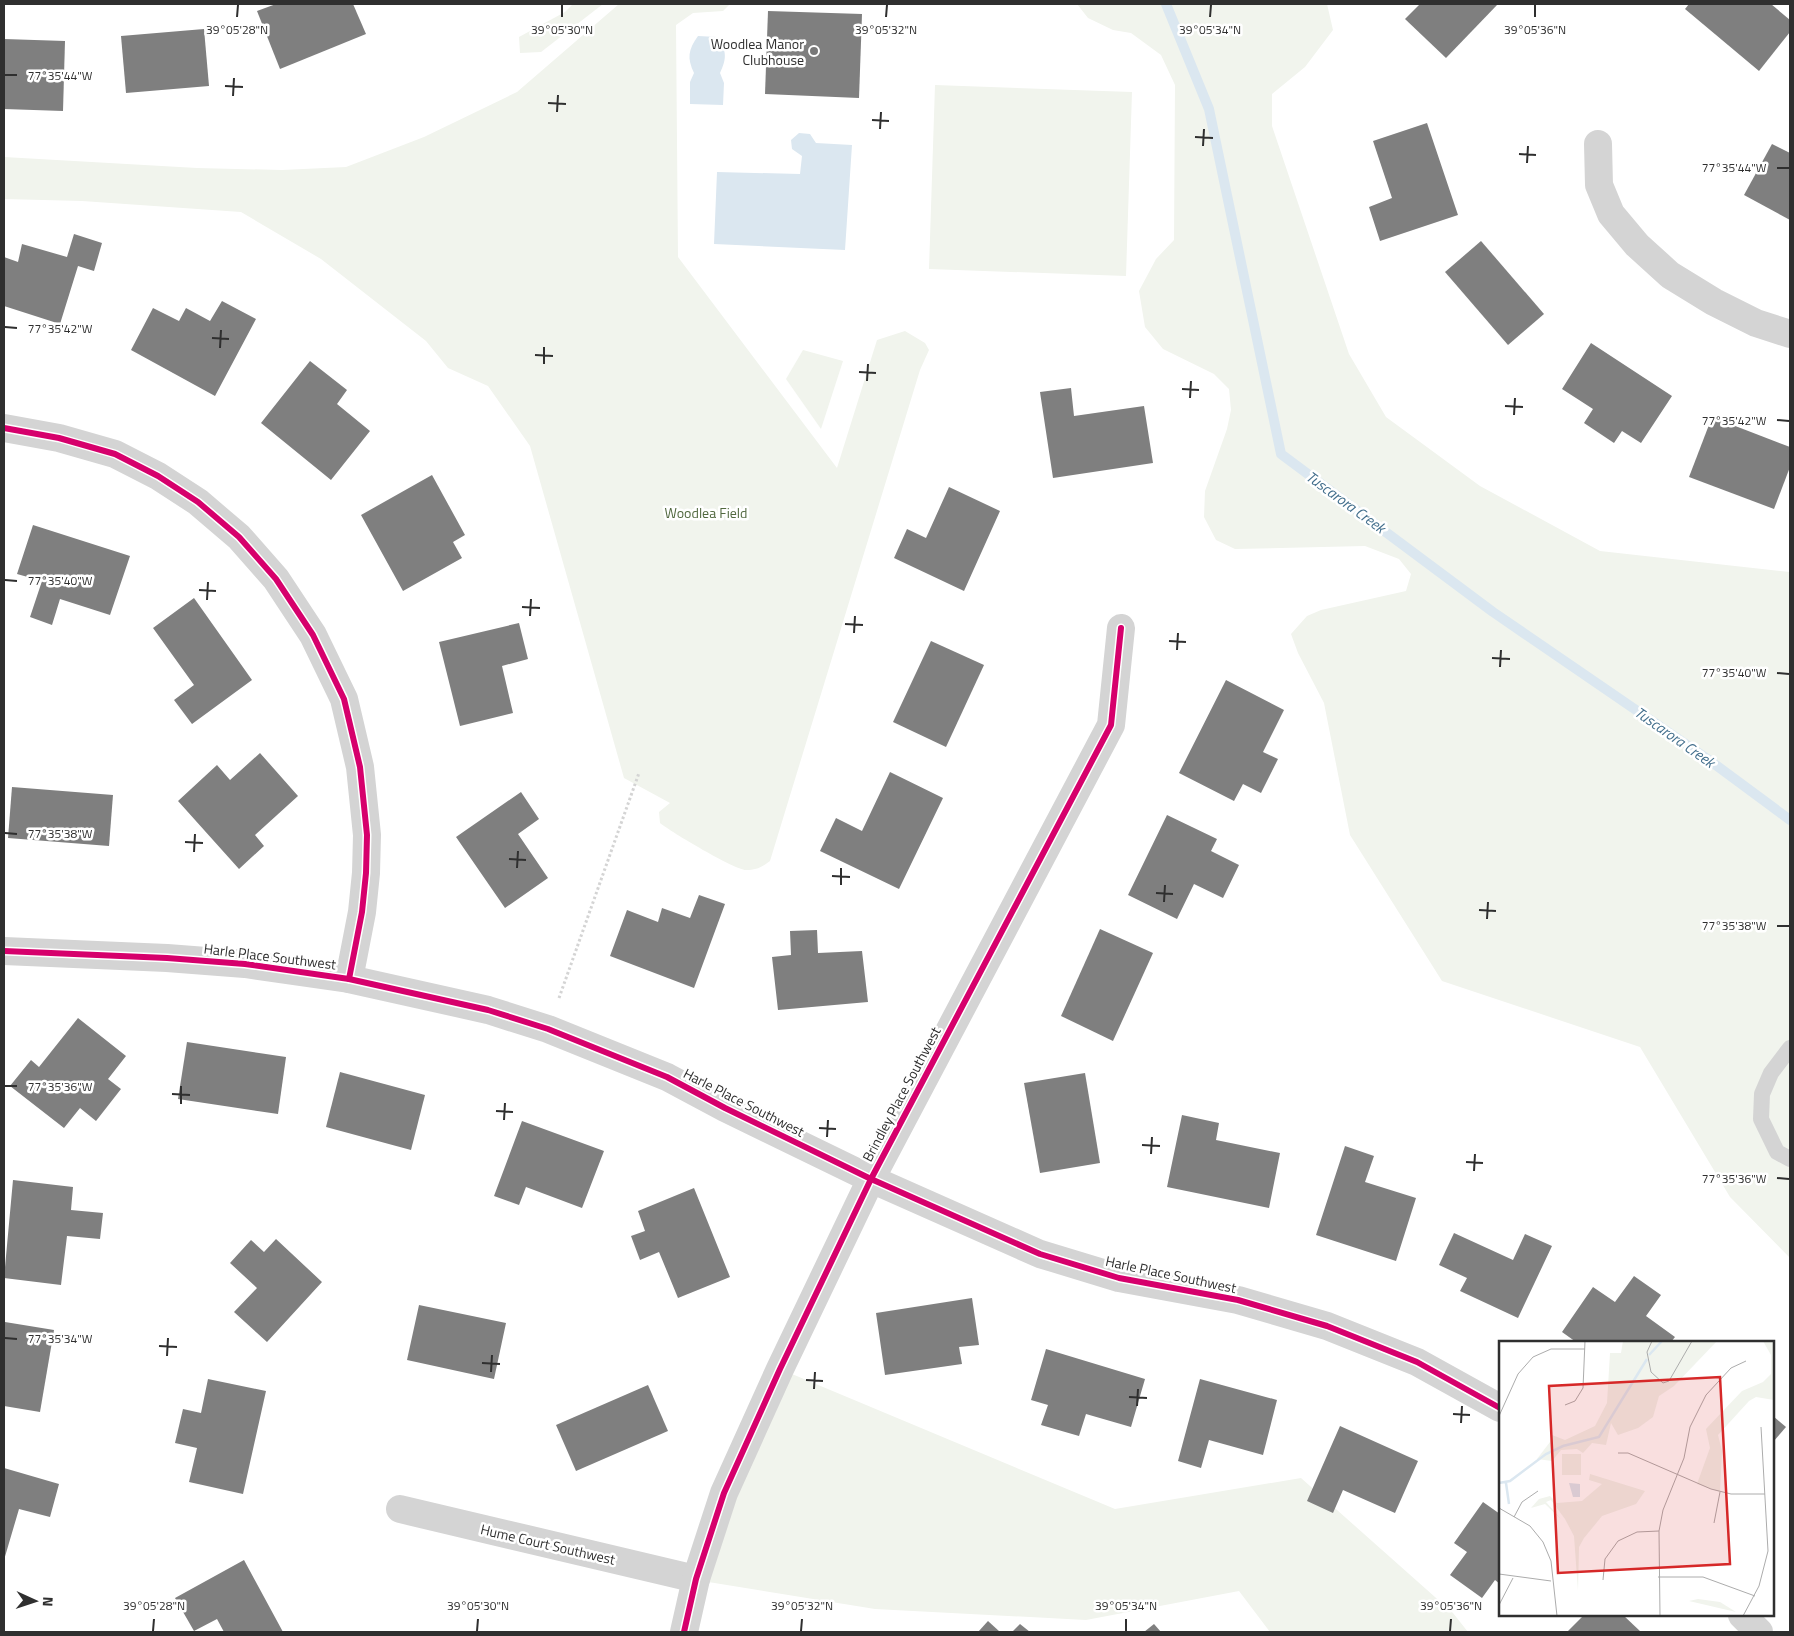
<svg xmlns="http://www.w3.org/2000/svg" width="1794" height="1636" viewBox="0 0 1794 1636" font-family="'Titillium Web',sans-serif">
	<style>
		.green { fill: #f1f4ed }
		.water { fill: #dbe7f0 }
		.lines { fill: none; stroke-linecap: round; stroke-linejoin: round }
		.stream { stroke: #dbe7f0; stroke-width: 10 }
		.building { fill: #7f7f7f }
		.path { stroke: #d4d4d4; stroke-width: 3; stroke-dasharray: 2.5 2.5; stroke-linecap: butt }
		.lane { stroke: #d4d4d4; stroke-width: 16 }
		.street { stroke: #d4d4d4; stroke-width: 28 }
		.cycleway-casing { stroke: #fff; stroke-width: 9 }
		.cycleway { stroke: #d6006c; stroke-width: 6 }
		.ticks { fill: none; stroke: #2f2f2f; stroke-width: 2 }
		.poi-dot { fill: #787878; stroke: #fff; stroke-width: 2 }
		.labels { text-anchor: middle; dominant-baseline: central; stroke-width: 5; stroke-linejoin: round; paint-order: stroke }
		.poi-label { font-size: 14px; fill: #2f2f2f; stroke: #fff; text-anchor: end }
		.park-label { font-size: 14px; fill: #51683f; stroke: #fff }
		.street-label { font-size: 14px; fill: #2f2f2f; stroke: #fff }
		.water-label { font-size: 15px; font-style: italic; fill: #426e8c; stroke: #fff }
		.inset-river { fill: none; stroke: #dbe7f0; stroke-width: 2.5 }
		.inset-road { fill: none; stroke: #acacac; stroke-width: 1 }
		.view { fill: #d62828; fill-opacity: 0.15; stroke: #d62828; stroke-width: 2.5 }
		.inset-edge { fill: none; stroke: #2f2f2f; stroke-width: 2.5 }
		.ticks-label { font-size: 12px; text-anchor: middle; fill: #2f2f2f; stroke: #fff; stroke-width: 5; stroke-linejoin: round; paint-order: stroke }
	</style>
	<rect width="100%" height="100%" fill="#fff"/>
	<g class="green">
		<polygon points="573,4 603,4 541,52 520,53 519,37 565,12"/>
		<path d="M619,4H730L723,11L693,13L676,25L678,257L837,468L877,340L905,331L925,343L929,350L920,370L770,861C762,867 757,870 746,870C735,870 671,832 660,823L659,812L670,803L624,778L530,446L488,386L448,368L426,341L321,259L241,212L82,201L4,199V157L197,168L282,170L346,167L424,137L517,92Z"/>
		<polygon points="1077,4 1327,4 1333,30 1305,67 1272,94 1272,126 1349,354 1386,417 1480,486 1600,551 1790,572 1790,1258 1730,1197 1640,1047 1442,981 1350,835 1324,703 1298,653 1291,634 1307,616 1321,610 1406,591 1411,574 1399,559 1365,546 1235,549 1216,540 1204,517 1205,491 1227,429 1231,410 1229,389 1214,374 1163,349 1145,327 1139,291 1156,259 1174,240 1175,85 1161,55 1131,33 1113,30 1088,18"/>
		<polygon points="935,85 1132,92 1126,276 929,269"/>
		<polygon points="803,350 843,361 821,429 786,379"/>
		<polygon points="780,1369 1115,1509 1301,1478 1453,1613 1468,1632 1270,1632 1239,1591 1086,1620 875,1609 696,1580"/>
	</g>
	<g class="water">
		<path d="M698,36L717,37C727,51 727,58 720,73L724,83L723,105L690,104V82L694,73C687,58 688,50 698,36Z"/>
		<polygon points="799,133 810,134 816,143 852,145 845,250 714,244 717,172 800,174 802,156 792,149 791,140"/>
	</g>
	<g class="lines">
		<polyline class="stream" points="1166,4 1209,109 1281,454 1493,612 1709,760 1790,820"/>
	</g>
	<g class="building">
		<polygon points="276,4 353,4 366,34 280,69 257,11"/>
		<polygon points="1420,4 1498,4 1446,58 1405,19"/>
		<polygon points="1689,4 1771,4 1790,20 1790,32 1759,71 1685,9"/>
		<polygon points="768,11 862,14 859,98 765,94"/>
		<polygon points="204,29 209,86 126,93 121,36"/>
		<polygon points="4,39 65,41 63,111 4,109"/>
		<polygon points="1427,123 1458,215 1380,241 1369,207 1392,198 1373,141"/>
		<polygon points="1772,144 1790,153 1790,220 1744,195"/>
		<polygon points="74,234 102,243 94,271 78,266 60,324 4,306 4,257 18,262 22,244 67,257"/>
		<polygon points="1481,241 1544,314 1508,345 1445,272"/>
		<polygon points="222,301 256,319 215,396 131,350 153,308 179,321 186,308 210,321"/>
		<polygon points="1591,343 1672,396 1641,443 1622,431 1614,443 1584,423 1593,409 1562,389"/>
		<polygon points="310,361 347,390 337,404 370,431 331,480 261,423"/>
		<polygon points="1071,388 1074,416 1144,406 1153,463 1053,478 1040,392"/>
		<polygon points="1712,417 1790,447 1790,467 1774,509 1689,477"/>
		<polygon points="432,475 465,535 453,542 462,558 403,591 361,515"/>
		<polygon points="949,487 1000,511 964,591 894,558 907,529 926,538"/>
		<polygon points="33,525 130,556 110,615 60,599 52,625 30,617 42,581 17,574"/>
		<polygon points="194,598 252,680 192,724 174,700 194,685 153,628"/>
		<polygon points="519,623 528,659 502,666 513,713 460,726 439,642"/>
		<polygon points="931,641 984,665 946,747 893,722"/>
		<polygon points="1226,680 1284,710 1263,752 1278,759 1261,793 1243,784 1234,801 1179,773"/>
		<polygon points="260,753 298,796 255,835 264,846 239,869 178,801 217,765 230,780"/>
		<polygon points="890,772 943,798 899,889 820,851 836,818 862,831"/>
		<polygon points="12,787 113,795 109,846 8,838"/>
		<polygon points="521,792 539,819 518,834 548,878 505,908 456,837"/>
		<polygon points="1167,815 1217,839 1211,851 1239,865 1223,898 1194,884 1177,919 1128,895"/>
		<polygon points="699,895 725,904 694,988 610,956 627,910 658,922 662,908 690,918"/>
		<polygon points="1100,929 1153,953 1113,1041 1061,1016"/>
		<polygon points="817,930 818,953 862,951 868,1002 778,1010 772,957 791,955 790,931"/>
		<polygon points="78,1018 126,1056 108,1079 121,1089 96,1121 80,1108 64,1128 10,1086 31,1060 39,1067"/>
		<polygon points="187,1042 286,1057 278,1114 178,1099"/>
		<polygon points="340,1072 425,1095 411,1150 326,1127"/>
		<polygon points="1085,1073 1100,1163 1040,1173 1024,1083"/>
		<polygon points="1182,1115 1219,1123 1216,1140 1280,1153 1269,1208 1167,1187"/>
		<polygon points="522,1121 604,1151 582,1208 526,1187 519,1205 494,1196"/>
		<polygon points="1345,1146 1374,1156 1365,1182 1416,1198 1396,1261 1316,1235"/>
		<polygon points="13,1180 73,1187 71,1210 103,1213 100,1239 67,1236 61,1285 4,1278"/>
		<polygon points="694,1188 730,1277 678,1298 659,1252 640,1260 631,1236 645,1231 638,1211"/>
		<polygon points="1454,1233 1513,1260 1525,1234 1552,1246 1518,1318 1460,1291 1467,1278 1439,1265"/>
		<polygon points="276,1239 322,1282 267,1342 234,1312 257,1288 230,1263 251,1240 264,1252"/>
		<polygon points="1634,1276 1661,1295 1646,1316 1675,1337 1671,1342 1576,1342 1562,1332 1593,1287 1615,1302"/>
		<polygon points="972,1298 979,1345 959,1347 962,1364 885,1375 876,1313"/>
		<polygon points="419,1305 506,1323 494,1379 407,1360"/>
		<polygon points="5,1322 54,1330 40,1412 4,1406"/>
		<polygon points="1046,1349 1145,1379 1131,1427 1086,1414 1079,1436 1041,1425 1048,1405 1031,1400"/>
		<polygon points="208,1379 266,1391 243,1494 189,1482 197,1448 175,1443 183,1409 201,1413"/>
		<polygon points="1200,1379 1277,1400 1263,1455 1209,1440 1201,1468 1178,1461"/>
		<polygon points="648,1385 668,1431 576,1471 556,1425"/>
		<polygon points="1773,1416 1786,1427 1773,1442"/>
		<polygon points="1340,1426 1418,1461 1395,1513 1343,1490 1333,1513 1307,1501"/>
		<polygon points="4,1468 59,1484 50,1517 19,1509 4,1560"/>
		<polygon points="1483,1502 1500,1514 1500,1584 1495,1580 1482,1598 1450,1575 1467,1552 1454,1543"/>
		<polygon points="244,1560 283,1632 224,1632 217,1619 194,1631 175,1598"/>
		<polygon points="1584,1615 1623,1615 1641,1632 1567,1632"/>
		<polygon points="988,1621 1000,1632 978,1632"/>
		<polygon points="1020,1624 1030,1632 1012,1632"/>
		<polygon points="1154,1624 1161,1632 1144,1632"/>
	</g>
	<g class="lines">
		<polyline class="path" points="559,998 639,773"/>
		<polyline class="lane" points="1790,1048 1771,1073 1762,1094 1761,1119 1777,1152 1790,1159"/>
		<g class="street">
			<polyline points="1598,144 1599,185 1611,214 1637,245 1670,275 1714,302 1756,323 1790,334"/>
			<polyline points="4,428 59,438 115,454 158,476 198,502 239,537 276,579 313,635 344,699 360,767 367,835 366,873 362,912 349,979"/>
			<polyline points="4,951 167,958 245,964 349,979 488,1010 548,1029 667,1077 725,1108 871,1179 1040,1254 1119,1278 1238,1300 1327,1326 1417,1362 1500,1408"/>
			<polyline points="400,1509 696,1579"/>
			<polyline points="1742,1615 1759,1632"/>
			<polyline points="684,1632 696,1579 724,1493 780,1369 871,1179 1111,725 1121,628"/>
		</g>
		<defs>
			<g id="cycleway">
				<polyline points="4,428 59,438 115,454 158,476 198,502 239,537 276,579 313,635 344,699 360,767 367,835 366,873 362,912 349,979"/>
				<polyline points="4,951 167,958 245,964 349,979 488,1010 548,1029 667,1077 725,1108 871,1179 1040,1254 1119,1278 1238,1300 1327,1326 1417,1362 1500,1408"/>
				<polyline points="684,1632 696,1579 724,1493 780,1369 871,1179 1111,725 1121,628"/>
			</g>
		</defs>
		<use href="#cycleway" class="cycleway-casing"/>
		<use href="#cycleway" class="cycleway"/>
	</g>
	<path class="ticks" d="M237,17L238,5M562,17V5M886,17L887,5M1210,17L1211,5M1535,17V5M5,75H17M225,86L243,87M233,96L234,78M548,103L566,104M557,112L558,95M872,120L889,121M880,129L881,112M1195,137L1213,138M1203,146L1204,129M1519,154L1536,155M1527,163L1528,146M1777,168H1789M5,327L17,328M212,338L229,339M220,348L221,330M535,355L553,356M544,364V347M859,372L876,373M867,381L868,364M1182,389L1199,390M1190,398L1191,381M1505,406L1523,407M1514,415L1515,398M1777,420L1789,421M5,580L17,581M199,590L216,591M207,600L208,582M522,607L540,608M530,616L531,599M845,624L863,625M854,633L855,616M1169,641L1186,642M1177,650L1178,633M1492,658L1510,659M1500,667L1501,650M1777,673L1789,674M5,833L17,834M185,842L203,843M194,852L195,834M509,859L526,860M517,868L518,851M832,876L850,877M841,885V868M1156,893L1173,894M1164,902L1165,885M1479,910L1496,911M1487,919L1488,902M1777,926H1789M5,1086H17M172,1094L190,1095M181,1104V1086M496,1111L513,1112M504,1120L505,1103M819,1128L836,1129M827,1137L828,1120M1142,1145L1160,1146M1151,1154L1152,1137M1466,1162L1483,1163M1474,1171L1475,1154M1777,1178L1789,1179M5,1338L17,1339M159,1346L177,1347M167,1356L168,1338M482,1363L500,1364M491,1372L492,1355M806,1380L823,1381M814,1389L815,1372M1129,1397L1147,1398M1137,1406L1138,1389M1453,1414L1470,1415M1461,1423L1462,1406M153,1631L154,1619M477,1631L478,1619M801,1631L802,1619M1126,1631V1619M1450,1631L1451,1619"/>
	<circle class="poi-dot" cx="814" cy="51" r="5"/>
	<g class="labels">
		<g class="poi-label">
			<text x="804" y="43">Woodlea Manor<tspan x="804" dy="16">Clubhouse</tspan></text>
		</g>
		<g class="park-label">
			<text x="706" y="512">Woodlea Field</text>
		</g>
		<g class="street-label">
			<text transform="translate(270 956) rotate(7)">Harle Place Southwest</text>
			<text transform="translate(901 1094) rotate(-62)">Brindley Place Southwest</text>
			<text transform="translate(744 1102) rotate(27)">Harle Place Southwest</text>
			<text transform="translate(1171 1274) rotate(12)">Harle Place Southwest</text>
			<text transform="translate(548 1544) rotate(13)">Hume Court Southwest</text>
		</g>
		<g class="water-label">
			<text transform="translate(1346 502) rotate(36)">Tuscarora Creek</text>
			<text transform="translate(1675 737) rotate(35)">Tuscarora Creek</text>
		</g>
	</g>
	<g transform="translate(1499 1341)">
		<rect width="275" height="275" fill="#fff"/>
		<path d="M124,0H218L175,45L160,55L154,76L139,87L119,94L112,82L107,104L93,102L84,112L78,108L62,109L53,120L38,118L51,101L53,94L66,99L96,85L108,62L111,12H122ZM264,0H275V59L257,56L250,60L219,94L223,110L221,151L198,143L211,107L207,88L243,50L264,41L272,33V14ZM63,113H82V134H63ZM91,133L146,150L137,163L103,175L85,197L80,206L79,250L75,195L66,178L52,159L47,161L62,178L46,163L32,167L40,158L51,155L58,162L83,160L103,143L90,139ZM199,258L221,261L237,271L190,260Z" fill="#f1f4ed"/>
		<path d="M70,142L81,143V156H74Z" fill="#dbe7f0"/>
		<path class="inset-river" d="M150,14L163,0M0,142L11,140L47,113L64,105L100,96L148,18M7,142L10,163"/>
		<path class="inset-road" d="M153,0L148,11L152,31L164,42L170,40L193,0M66,64L76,60L84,47L86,0M0,75L19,33L34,16L52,8H86M119,112H129L212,148L232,153H266M0,167L31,185L44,201L52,220L58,275M15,176L23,161L39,150M215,182L221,151M0,233L52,240M159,236H204L256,255M104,239L106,218L119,200L138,191L160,190M0,264L14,237M161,275L160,190L164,169L185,117L191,86L207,54L232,27L247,20M244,275L260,245L269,210L262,86"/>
		<path class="view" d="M221,36L231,223L59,232L50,45Z"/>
		<rect width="275" height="275" class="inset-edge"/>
	</g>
	<g class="ticks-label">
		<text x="237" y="34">39°05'28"N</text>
		<text x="562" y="34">39°05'30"N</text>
		<text x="886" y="34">39°05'32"N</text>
		<text x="1210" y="34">39°05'34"N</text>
		<text x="1535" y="34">39°05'36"N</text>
		<text x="60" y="80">77°35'44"W</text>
		<text x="1734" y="172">77°35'44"W</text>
		<text x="60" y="333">77°35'42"W</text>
		<text x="1734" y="425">77°35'42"W</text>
		<text x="60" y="585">77°35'40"W</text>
		<text x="1734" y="677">77°35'40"W</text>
		<text x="60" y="838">77°35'38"W</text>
		<text x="1734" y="930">77°35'38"W</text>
		<text x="60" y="1091">77°35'36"W</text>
		<text x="1734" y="1183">77°35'36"W</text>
		<text x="60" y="1343">77°35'34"W</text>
		<text x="154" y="1610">39°05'28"N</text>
		<text x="478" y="1610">39°05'30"N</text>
		<text x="802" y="1610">39°05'32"N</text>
		<text x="1126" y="1610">39°05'34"N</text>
		<text x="1451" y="1610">39°05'36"N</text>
	</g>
	<rect width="1794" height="1636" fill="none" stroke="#2f2f2f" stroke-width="10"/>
	<g transform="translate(35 1601) rotate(93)" stroke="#ffffff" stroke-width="4" paint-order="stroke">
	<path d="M0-4L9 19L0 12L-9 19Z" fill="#2f2f2f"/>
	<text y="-8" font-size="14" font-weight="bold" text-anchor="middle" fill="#2f2f2f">N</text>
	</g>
</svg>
